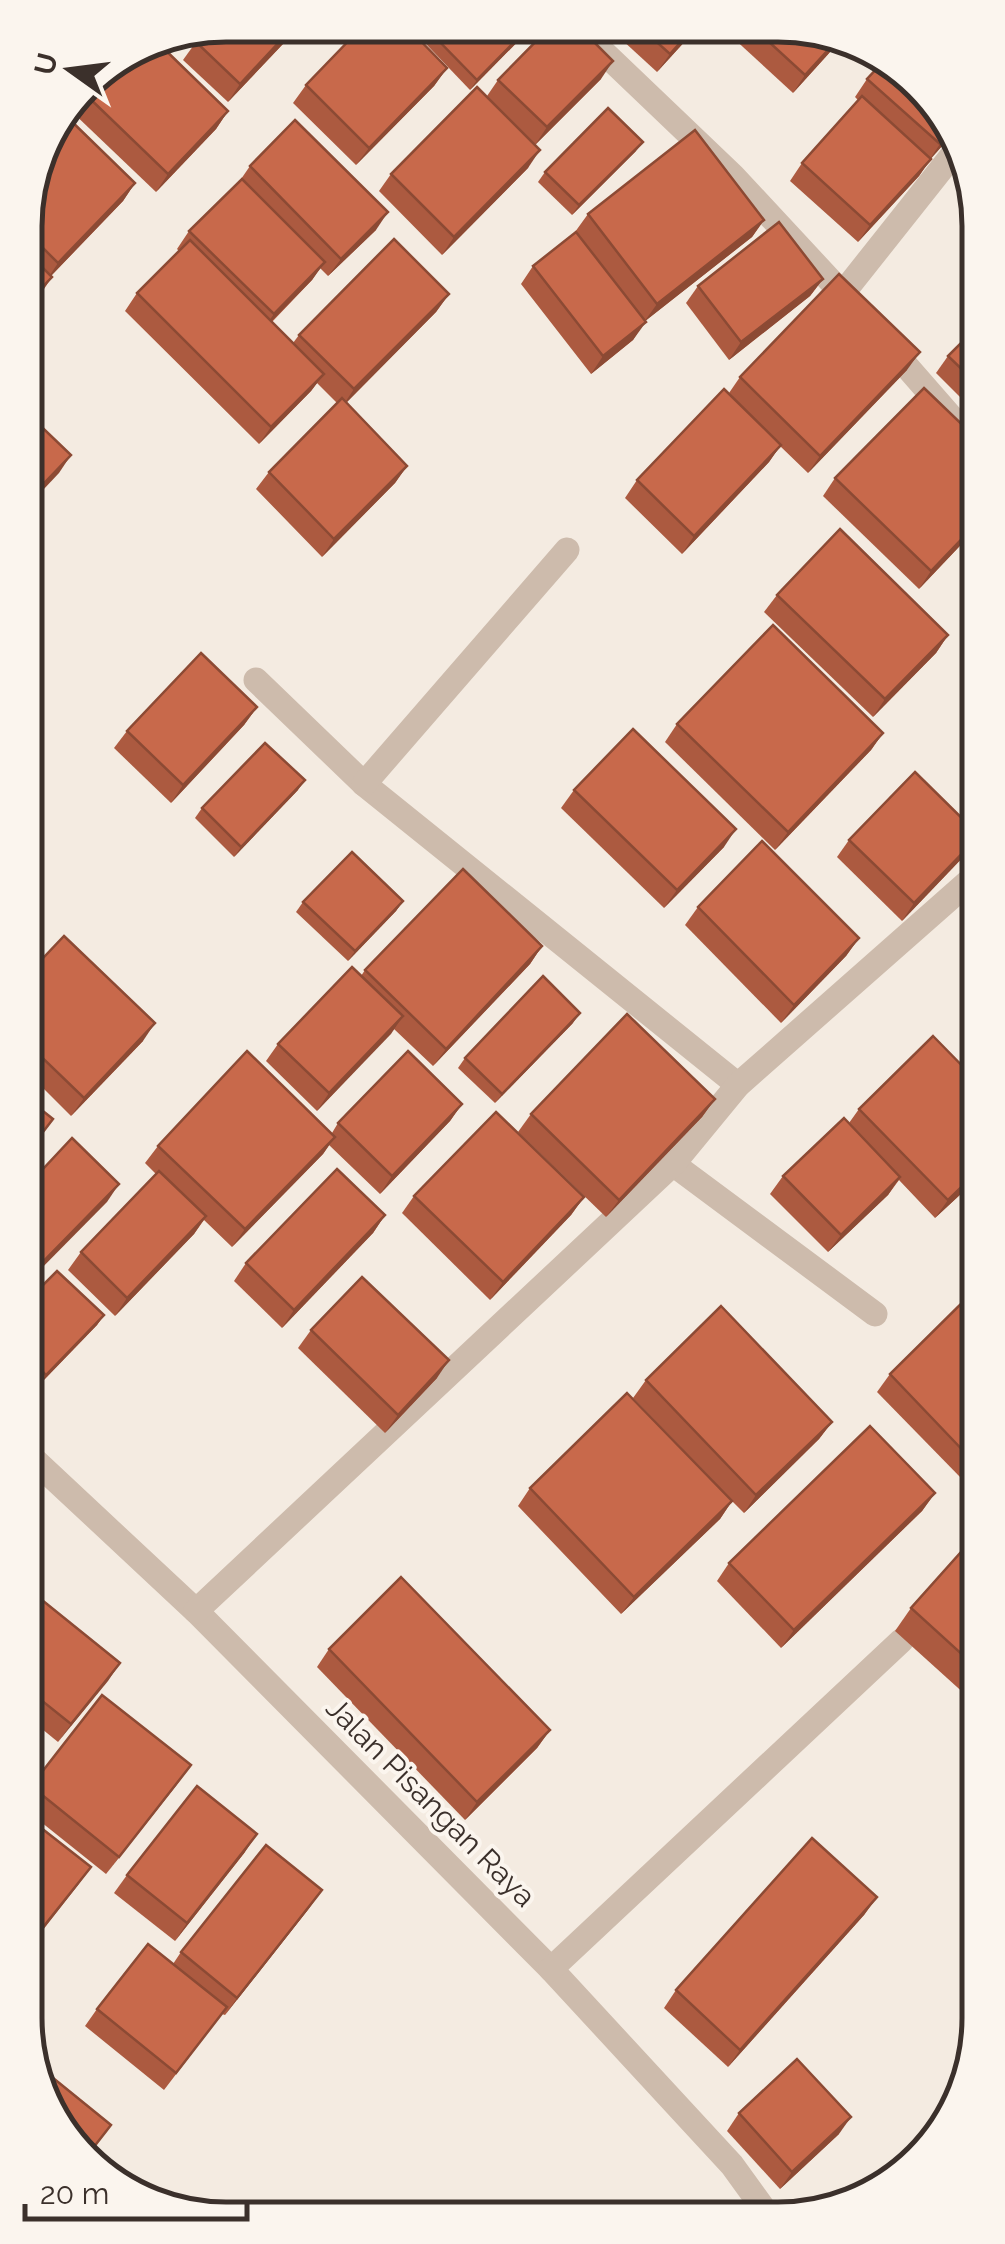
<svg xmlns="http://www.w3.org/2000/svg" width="1005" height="2244" viewBox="0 0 1005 2244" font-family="Raleway,sans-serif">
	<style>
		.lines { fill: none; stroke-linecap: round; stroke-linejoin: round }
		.minor { stroke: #cdbbac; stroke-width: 25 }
		.wall { fill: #ac5a40 }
		.shaded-wall { fill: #8c4a34 }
		.building { fill: #c8694b; stroke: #8c4a34; stroke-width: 2.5 }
		.labels { text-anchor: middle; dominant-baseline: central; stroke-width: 8; stroke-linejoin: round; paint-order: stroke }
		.street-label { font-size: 30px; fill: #3b302b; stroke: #fbf5ee }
		.rim { fill: none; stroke: #3b302b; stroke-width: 5 }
	</style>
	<rect width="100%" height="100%" fill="#f4ebe1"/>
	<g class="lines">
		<g class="minor">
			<polyline points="577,27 733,176 852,304"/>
			<polyline points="843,293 958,148"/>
			<polyline points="888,345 957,424"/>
			<polyline points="256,680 364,784 738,1085"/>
			<polyline points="364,784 567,550"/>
			<polyline points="673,1164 875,1314"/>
			<polyline points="30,1456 196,1611 551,1969 732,2165 766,2212"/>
			<polyline points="196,1611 673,1164 738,1085 975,876"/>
			<polyline points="551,1969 901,1641"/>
		</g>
	</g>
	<g class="wall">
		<polygon points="226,25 300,26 228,102 183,60 196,42"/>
		<polygon points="363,26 426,26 416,36 447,68 434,86 356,165 293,103 306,85"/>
		<polygon points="532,27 470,90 426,44 433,35"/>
		<polygon points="609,28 697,28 657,72"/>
		<polygon points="736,28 818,29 840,41 793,93 731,36"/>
		<polygon points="93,75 228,111 216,129 156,192 68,108"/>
		<polygon points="601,79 535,145 528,168 442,255 379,191 391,174 487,96 498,80"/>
		<polygon points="867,79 921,84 951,136 931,158 919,176 858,242 790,181 802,163 858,100 855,97"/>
		<polygon points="636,151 572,215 538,182 545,172"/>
		<polygon points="250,166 376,230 328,276 320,268 312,280 272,322 293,343 299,335 449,294 436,312 346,403 407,466 395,483 322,557 256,489 269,472 337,403 317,383 311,391 259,444 125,311 137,293 179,251 177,249 189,231 239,182"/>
		<polygon points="135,183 123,201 51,276 40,295 26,309 25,213"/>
		<polygon points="973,205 973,225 965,217"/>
		<polygon points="588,214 764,220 752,237 645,321 633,340 591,374 521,284 533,266 586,245 575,232"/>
		<polygon points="823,279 810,296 729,360 686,303 698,286"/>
		<polygon points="974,330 974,411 936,373 948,356"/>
		<polygon points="907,370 808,473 780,446 769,462 682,554 625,498 637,480 729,393 740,377"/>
		<polygon points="835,478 974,531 919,589 823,496"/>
		<polygon points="777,595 948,635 936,653 873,717 764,612"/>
		<polygon points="257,707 244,725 171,803 114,748 127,731"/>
		<polygon points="677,724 883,733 871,750 775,850 665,742"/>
		<polygon points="298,790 234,857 195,818 202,808"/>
		<polygon points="574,790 724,847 664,908 561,808"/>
		<polygon points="849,840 967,853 902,921 837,857"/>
		<polygon points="403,901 396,911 348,961 296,912 303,902"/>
		<polygon points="698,907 859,938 846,956 781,1023 685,925"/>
		<polygon points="542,946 530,964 433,1066 394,1029 317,1111 266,1061 278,1044 361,976 365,970"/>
		<polygon points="28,974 143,1041 71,1116 29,1074"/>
		<polygon points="573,1023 495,1103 458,1068 465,1058"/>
		<polygon points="976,1080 977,1179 935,1218 899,1180 888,1195 828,1252 770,1194 783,1176 849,1123 859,1109"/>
		<polygon points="715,1099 702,1117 606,1217 518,1132 531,1114"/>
		<polygon points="462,1104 450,1121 380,1194 329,1145 323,1154 232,1247 204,1220 194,1234 115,1316 68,1270 81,1252 156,1174 145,1163 158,1146 332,1133 338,1123"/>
		<polygon points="414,1196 584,1197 571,1215 490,1300 402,1213"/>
		<polygon points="385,1215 373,1233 282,1328 234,1281 246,1263"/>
		<polygon points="977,1288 978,1462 961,1478 877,1392 890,1374"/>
		<polygon points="29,1299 104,1315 97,1325 40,1384 30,1374"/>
		<polygon points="311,1330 437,1378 385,1433 298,1348"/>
		<polygon points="646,1380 832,1422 819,1439 744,1513 732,1501 720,1519 621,1614 518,1506 530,1488 719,1487 633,1398"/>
		<polygon points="935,1493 922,1511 781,1648 717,1581 729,1563"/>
		<polygon points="978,1533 978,1706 895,1631 911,1608"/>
		<polygon points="30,1604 120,1663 58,1742 31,1720"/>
		<polygon points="329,1649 550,1730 537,1748 465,1820 317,1667"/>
		<polygon points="178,1783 106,1874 31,1814 31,1786"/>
		<polygon points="245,1852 175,1941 114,1893 127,1875"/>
		<polygon points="877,1897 864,1915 728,2067 664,2008 676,1990"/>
		<polygon points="310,1907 225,2015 222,2014 164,2090 85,2026 97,2009 173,1964 181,1952"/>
		<polygon points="739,2113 839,2134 780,2189 727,2131"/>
	</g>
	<g class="shaded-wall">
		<polygon points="295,25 300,26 228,102 240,84"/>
		<polygon points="529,27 532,27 470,90 477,80"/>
		<polygon points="693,28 697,28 657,72 670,54"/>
		<polygon points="838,39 840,41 793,93 805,75"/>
		<polygon points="613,61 601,79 535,145 547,127"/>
		<polygon points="447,68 434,86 356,165 369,148"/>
		<polygon points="228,111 216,129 156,192 168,174"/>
		<polygon points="950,134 951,136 928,162 940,144"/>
		<polygon points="643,142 636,151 572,215 579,205"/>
		<polygon points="540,150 528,168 442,255 454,237"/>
		<polygon points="931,159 919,176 858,242 870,225"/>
		<polygon points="135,183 123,201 46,281 58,263"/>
		<polygon points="388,212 376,230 328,276 341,259"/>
		<polygon points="764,220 752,237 644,322 657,304"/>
		<polygon points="325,262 312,280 261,332 274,314"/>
		<polygon points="52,277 40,295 26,309 26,304"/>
		<polygon points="823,279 810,296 729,360 741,342"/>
		<polygon points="449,294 436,312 342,407 354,389"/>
		<polygon points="646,322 633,340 591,374 603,356"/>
		<polygon points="920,352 907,370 808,473 820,456"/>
		<polygon points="324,374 311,391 259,444 271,427"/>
		<polygon points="781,445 769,462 682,554 694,536"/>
		<polygon points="71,455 59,473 27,507 26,502"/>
		<polygon points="407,466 395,483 322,557 334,539"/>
		<polygon points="974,526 974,531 919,589 931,571"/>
		<polygon points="948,635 936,653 873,717 885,699"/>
		<polygon points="257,707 244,725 171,803 183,785"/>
		<polygon points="883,733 871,750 775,850 788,832"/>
		<polygon points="305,780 298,790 234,857 241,847"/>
		<polygon points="736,829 724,847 664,908 677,890"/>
		<polygon points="975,840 967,853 902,921 914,903"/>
		<polygon points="403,901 396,911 348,961 355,951"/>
		<polygon points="859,938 846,956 781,1023 794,1005"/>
		<polygon points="542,946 530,964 433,1066 446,1049"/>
		<polygon points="580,1013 573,1023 495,1103 502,1094"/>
		<polygon points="403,1016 391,1034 317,1111 329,1093"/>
		<polygon points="155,1023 143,1041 71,1116 84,1098"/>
		<polygon points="715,1099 702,1117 606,1217 619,1200"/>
		<polygon points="462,1104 450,1121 380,1194 392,1176"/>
		<polygon points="335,1137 323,1154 232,1247 245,1229"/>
		<polygon points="976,1173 977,1179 935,1218 948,1200"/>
		<polygon points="900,1177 888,1195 828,1252 841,1235"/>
		<polygon points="119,1184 107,1202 29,1281 29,1276"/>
		<polygon points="584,1197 571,1215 490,1300 503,1282"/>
		<polygon points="385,1215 373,1233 282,1328 294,1310"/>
		<polygon points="206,1216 194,1234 115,1316 127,1298"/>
		<polygon points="104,1315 97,1325 40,1384 46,1375"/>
		<polygon points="449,1360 437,1378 385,1433 398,1415"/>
		<polygon points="832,1422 819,1439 744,1513 756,1495"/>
		<polygon points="978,1456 978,1462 961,1478 973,1461"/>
		<polygon points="935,1493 922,1511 781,1648 794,1630"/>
		<polygon points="732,1501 720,1519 621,1614 634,1597"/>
		<polygon points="120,1663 108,1681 58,1742 71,1724"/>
		<polygon points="550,1730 537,1748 465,1820 477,1802"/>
		<polygon points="191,1765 178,1783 106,1874 119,1857"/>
		<polygon points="257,1834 245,1852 175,1941 187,1923"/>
		<polygon points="91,1867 78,1885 32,1944 32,1941"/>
		<polygon points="322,1890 310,1907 225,2015 237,1998"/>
		<polygon points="877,1897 864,1915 728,2067 740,2050"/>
		<polygon points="851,2117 839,2134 780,2189 792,2172"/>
	</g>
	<g class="building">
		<polygon points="226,25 295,25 240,84 196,42 209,29"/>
		<polygon points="363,26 406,26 447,68 369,148 306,85"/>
		<polygon points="441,26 529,27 477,80 433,35"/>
		<polygon points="550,27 579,27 613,61 547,127 498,80"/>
		<polygon points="641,28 693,28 670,54"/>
		<polygon points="755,29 818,29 838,39 805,75"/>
		<polygon points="154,39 228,111 168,174 82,91 93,75 150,40"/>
		<polygon points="882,63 921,84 950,134 940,144 867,79"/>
		<polygon points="477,87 540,150 454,237 391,174"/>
		<polygon points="862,96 931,159 870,225 802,163"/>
		<polygon points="608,108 643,142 579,205 545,172"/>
		<polygon points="64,114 135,183 58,263 26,231 25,213 46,137"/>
		<polygon points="295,120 388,212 341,259 250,166"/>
		<polygon points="695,130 764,220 657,304 588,214"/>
		<polygon points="242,179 325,262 274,314 189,231"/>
		<polygon points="779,222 823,279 741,342 698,286"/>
		<polygon points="576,232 646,322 603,356 533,266"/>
		<polygon points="394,239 449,294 354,389 299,335"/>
		<polygon points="190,240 324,374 271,427 137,293"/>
		<polygon points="26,251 52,277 26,304"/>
		<polygon points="839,274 920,352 820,456 740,377"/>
		<polygon points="974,330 974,381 948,356"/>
		<polygon points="924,388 974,436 974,526 931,571 835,478"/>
		<polygon points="724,389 781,445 694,536 637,480"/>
		<polygon points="342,398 407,466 334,539 269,472"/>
		<polygon points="26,412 71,455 26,502"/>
		<polygon points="840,529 948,635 885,699 777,595"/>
		<polygon points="773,625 883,733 788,832 677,724"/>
		<polygon points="201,653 257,707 183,785 127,731"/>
		<polygon points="633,729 736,829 677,890 574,790"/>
		<polygon points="265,743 305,780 241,847 202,808"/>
		<polygon points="915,772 975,831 975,840 914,903 849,840"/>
		<polygon points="762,841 859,938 794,1005 698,907"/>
		<polygon points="352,852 403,901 355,951 303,902"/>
		<polygon points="463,869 542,946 446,1049 365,970"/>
		<polygon points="28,923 35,930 28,937"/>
		<polygon points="64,936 155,1023 84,1098 28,1044 28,974"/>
		<polygon points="352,967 403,1016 329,1093 278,1044"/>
		<polygon points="543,976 580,1013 502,1094 465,1058"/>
		<polygon points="627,1014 715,1099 619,1200 531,1114"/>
		<polygon points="933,1036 976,1080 976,1173 948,1200 859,1109"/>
		<polygon points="247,1051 335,1137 245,1229 158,1146"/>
		<polygon points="408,1051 462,1104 392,1176 338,1123"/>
		<polygon points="29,1100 53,1119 29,1150"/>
		<polygon points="496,1112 584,1197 503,1282 414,1196"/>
		<polygon points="844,1118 900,1177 841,1235 783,1176"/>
		<polygon points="72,1138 119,1184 29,1276 29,1184"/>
		<polygon points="337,1169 385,1215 294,1310 246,1263"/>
		<polygon points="159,1171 206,1216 127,1298 81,1252"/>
		<polygon points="57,1271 104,1315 46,1375 30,1358 29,1299"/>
		<polygon points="362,1277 449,1360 398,1415 311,1330"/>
		<polygon points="977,1288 978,1456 973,1461 890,1374"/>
		<polygon points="721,1306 832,1422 756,1495 646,1380"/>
		<polygon points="627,1393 732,1501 634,1597 530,1488"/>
		<polygon points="870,1426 935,1493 794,1630 729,1563"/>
		<polygon points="978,1533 978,1669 911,1608"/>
		<polygon points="401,1577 550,1730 477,1802 329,1649"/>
		<polygon points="37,1596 120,1663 71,1724 31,1692 30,1604"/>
		<polygon points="102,1695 191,1765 119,1857 31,1786"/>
		<polygon points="197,1786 257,1834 187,1923 127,1875"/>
		<polygon points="31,1820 91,1867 32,1941"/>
		<polygon points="812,1838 877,1897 740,2050 676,1990"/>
		<polygon points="266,1845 322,1890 237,1998 181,1952"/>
		<polygon points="148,1944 227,2007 176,2073 97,2009"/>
		<polygon points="797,2059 851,2117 792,2172 739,2113"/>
		<polygon points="42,2069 111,2125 86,2157 36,2076"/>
	</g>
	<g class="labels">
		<g class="street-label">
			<text transform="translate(431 1802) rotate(45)">Jalan Pisangan Raya</text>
		</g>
	</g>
	<path d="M0 0H1005V2244H0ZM226 42H778A184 184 0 0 1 962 226V2018A184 184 0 0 1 778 2202H226A184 184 0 0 1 42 2018V226A184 184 0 0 1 226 42Z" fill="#fbf5ee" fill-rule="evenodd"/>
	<path class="rim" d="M226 42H778A184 184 0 0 1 962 226V2018A184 184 0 0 1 778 2202H226A184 184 0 0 1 42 2018V226A184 184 0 0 1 226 42Z"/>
	<g transform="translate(70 70) rotate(284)" stroke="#fbf5ee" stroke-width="8" paint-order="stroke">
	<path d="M0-8L18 38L0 25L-18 38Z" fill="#3b302b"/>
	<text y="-15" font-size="28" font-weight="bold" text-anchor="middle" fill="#3b302b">U</text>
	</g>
	<path d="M25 2204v15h222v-15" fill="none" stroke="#3b302b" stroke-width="5"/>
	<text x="40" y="2204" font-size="30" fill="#3b302b" stroke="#fbf5ee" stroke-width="8" paint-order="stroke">20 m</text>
</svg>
